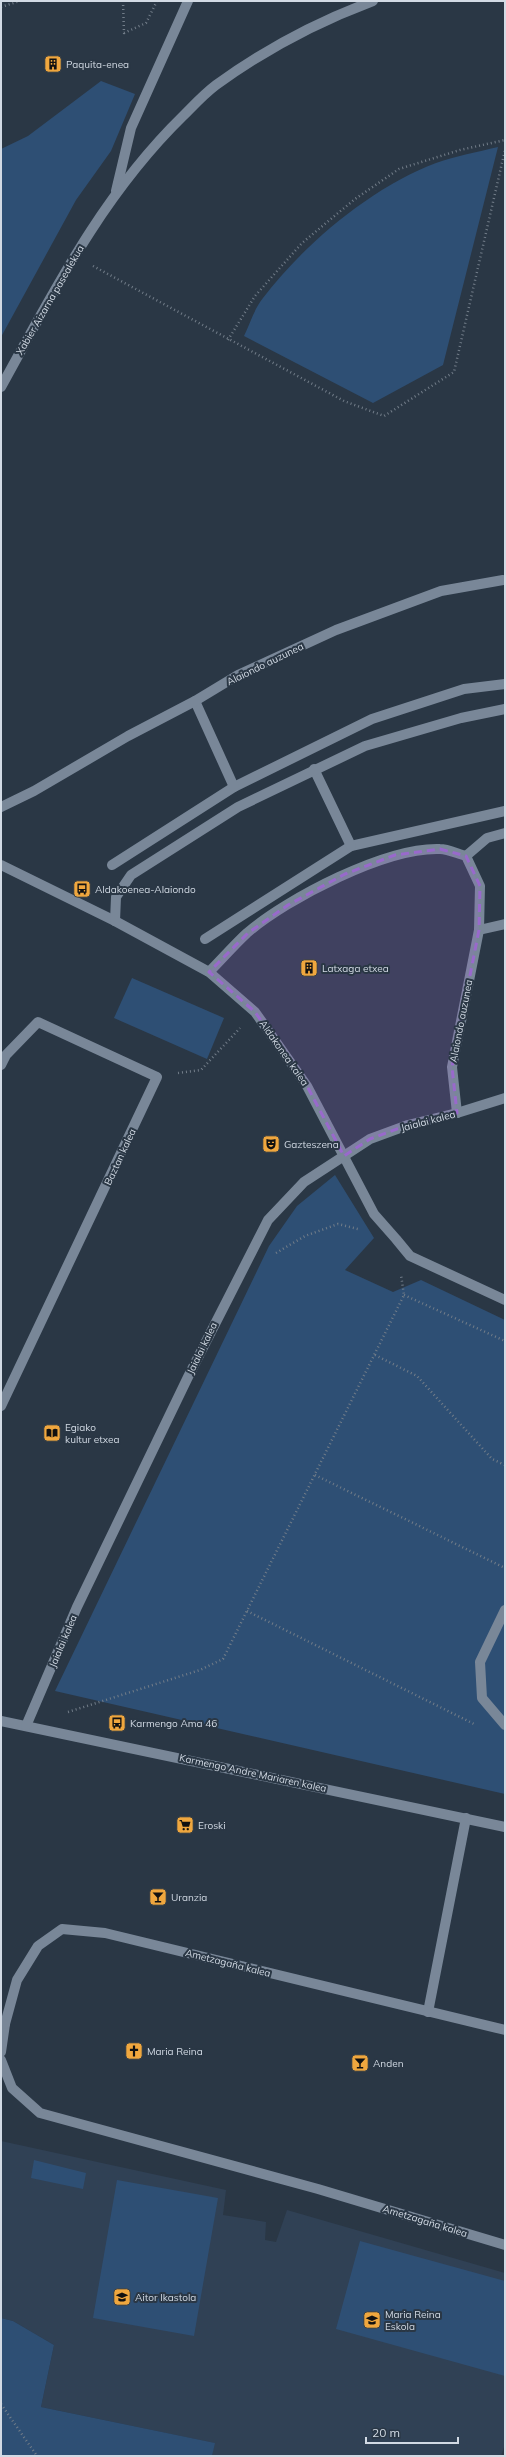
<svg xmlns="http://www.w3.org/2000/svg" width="506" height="2457" viewBox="0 0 506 2457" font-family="Mulish,sans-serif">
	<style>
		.built { fill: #304155 }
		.green { fill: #2e4f74 }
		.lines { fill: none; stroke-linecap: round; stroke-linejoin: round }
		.path { stroke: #727d89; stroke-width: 2.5; stroke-dasharray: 1 3; stroke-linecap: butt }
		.lane { stroke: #798798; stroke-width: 10 }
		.street { stroke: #798798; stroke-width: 10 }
		.marked { fill: #9969cc; fill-opacity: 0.2; stroke: #9969cc; stroke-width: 3; stroke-dasharray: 8 5; stroke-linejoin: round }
		.labels { text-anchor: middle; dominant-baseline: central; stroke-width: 4; stroke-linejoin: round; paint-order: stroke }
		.poi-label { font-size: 10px; fill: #d2dae4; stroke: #2a3745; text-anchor: start }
		.street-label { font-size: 10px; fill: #d2dae4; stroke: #2a3745 }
	</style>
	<rect width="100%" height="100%" fill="#2a3745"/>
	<polygon class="built" points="1,2141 226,2190 223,2215 266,2222 265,2240 276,2242 287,2210 505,2273 505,2444 501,2456 212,2456 214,2443 41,2407 54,2345 13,2321 1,2318"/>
	<g class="green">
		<polygon points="101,81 135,94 111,151 76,200 1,337 1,149 28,136"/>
		<path d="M498,147L443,365L373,403L244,336C250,324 254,309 263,298C304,244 372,187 436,163C456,156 477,152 498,147Z"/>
		<polygon points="132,978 224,1018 207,1059 114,1018"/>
		<polygon points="335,1175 374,1238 345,1270 393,1292 421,1280 505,1320 505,1794 55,1691 269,1246 297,1206"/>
		<polygon points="34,2160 86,2173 83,2189 31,2178"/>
		<polygon points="117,2180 218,2198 194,2336 93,2318"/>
		<polygon points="360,2241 505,2281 505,2376 336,2329"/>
		<polygon points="1,2318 13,2321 54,2345 41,2407 215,2443 212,2456 1,2456"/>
	</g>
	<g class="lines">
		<g class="path">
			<polyline points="123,1 124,33 146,23 157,1"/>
			<polyline points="1,7 20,1"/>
			<polyline points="93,266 344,401 384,416 454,372 505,150"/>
			<polyline points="228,340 255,296 302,243 355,199 399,169 460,150 505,140"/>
			<polyline points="178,1073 201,1070 240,1028"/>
			<polyline points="276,1253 305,1236 338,1224 358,1229"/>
			<polyline points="404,1295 505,1341"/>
			<polyline points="375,1355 417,1376 492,1459 505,1465"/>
			<polyline points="315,1475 505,1568"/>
			<polyline points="247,1611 476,1725"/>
			<polyline points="68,1712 200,1670 223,1659 404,1295 401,1275"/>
			<polyline points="1,2404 37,2456"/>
		</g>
		<g class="lane">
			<polyline points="112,865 234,787 372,719 464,689 505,684"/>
			<polyline points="205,939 351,846 505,811"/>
		</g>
		<g class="street">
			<polyline points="116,191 131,128 188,1"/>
			<path d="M1,387C54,291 103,194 183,116C193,106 204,94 216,85C264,50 317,22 373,1"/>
			<polyline points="195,701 234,787"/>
			<polyline points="314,769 351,846"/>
			<polyline points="1,807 34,791 128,736 195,701 238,675 336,630 441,591 503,580"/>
			<polyline points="466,856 487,838 505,833"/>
			<polyline points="1,865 115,921 209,972 255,1012 307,1086 374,1214 396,1239 410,1256 505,1300"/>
			<polyline points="115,921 116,897 131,875 238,807 365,746 461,718 505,709"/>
			<polyline points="479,930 505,924"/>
			<path d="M209,972C222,959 234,945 247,933C288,898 386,847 440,849C448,849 458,854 466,856L480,886L479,930L452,1067L457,1113"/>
			<polyline points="1,1065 6,1055 38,1022 157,1077 1,1406"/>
			<polyline points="505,1610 480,1662 482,1698 505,1725"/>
			<polyline points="1,1721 505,1827"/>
			<polyline points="26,1726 77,1607 188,1377 268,1220 304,1182 370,1139 408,1125 457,1113 505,1098"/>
			<polyline points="428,2012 466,1818"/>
			<polyline points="1,2023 5,2024 1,2052"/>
			<polyline points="5,2024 17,1980 38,1946 62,1929 105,1933 505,2030"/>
			<polyline points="1,2060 12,2088 40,2113 318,2189 505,2245"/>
		</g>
	</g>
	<path class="marked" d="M440,849L466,856L480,886L479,930L452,1067L457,1113L408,1125L370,1139L344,1156L307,1086L255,1012L209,972L248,933L288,905L345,874L395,855Z"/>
	<defs>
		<symbol id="building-square" viewBox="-11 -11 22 22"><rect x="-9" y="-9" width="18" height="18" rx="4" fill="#f0a73e" stroke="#2a3745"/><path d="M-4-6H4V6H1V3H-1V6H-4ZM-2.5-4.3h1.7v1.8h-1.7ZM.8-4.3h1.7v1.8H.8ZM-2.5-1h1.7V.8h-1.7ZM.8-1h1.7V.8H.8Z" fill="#111"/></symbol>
		<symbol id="bus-square" viewBox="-11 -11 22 22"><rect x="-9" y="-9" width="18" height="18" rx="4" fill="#f0a73e" stroke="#2a3745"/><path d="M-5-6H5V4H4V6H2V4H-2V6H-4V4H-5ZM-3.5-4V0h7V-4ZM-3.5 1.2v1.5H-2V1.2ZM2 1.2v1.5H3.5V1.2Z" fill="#111"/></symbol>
		<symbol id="theatre-square" viewBox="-11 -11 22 22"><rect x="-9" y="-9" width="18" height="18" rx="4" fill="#f0a73e" stroke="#2a3745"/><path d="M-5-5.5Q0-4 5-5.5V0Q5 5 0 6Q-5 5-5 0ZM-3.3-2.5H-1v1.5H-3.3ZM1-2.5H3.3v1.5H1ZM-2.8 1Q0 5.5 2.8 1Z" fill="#111"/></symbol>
		<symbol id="library-square" viewBox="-11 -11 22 22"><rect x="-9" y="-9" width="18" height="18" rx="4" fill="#f0a73e" stroke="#2a3745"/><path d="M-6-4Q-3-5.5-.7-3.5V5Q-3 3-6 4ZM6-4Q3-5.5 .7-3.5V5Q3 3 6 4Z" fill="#111"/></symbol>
		<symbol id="supermarket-square" viewBox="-11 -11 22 22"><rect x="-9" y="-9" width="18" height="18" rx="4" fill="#f0a73e" stroke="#2a3745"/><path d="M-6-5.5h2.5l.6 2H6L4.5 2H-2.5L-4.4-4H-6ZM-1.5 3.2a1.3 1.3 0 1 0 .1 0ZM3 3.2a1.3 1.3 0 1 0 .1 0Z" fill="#111"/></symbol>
		<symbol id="bar-square" viewBox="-11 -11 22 22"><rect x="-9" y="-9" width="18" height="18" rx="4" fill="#f0a73e" stroke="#2a3745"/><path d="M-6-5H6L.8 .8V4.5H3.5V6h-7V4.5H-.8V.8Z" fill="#111"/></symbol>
		<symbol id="church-square" viewBox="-11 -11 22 22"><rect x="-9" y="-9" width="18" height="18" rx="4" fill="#f0a73e" stroke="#2a3745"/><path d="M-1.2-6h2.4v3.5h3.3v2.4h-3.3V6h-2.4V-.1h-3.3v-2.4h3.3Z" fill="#111"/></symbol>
		<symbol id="school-square" viewBox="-11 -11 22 22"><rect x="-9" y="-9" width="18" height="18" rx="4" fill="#f0a73e" stroke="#2a3745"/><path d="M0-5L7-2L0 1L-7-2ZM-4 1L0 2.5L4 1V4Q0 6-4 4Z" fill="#111"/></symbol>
	</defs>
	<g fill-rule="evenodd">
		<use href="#building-square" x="43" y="54" width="20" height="20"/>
		<use href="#bus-square" x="72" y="879" width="20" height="20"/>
		<use href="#building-square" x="299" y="958" width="20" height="20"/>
		<use href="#theatre-square" x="261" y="1134" width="20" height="20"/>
		<use href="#library-square" x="42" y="1423" width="20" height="20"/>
		<use href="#bus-square" x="107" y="1713" width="20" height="20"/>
		<use href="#supermarket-square" x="175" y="1815" width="20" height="20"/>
		<use href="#bar-square" x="148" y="1887" width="20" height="20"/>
		<use href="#church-square" x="124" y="2041" width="20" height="20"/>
		<use href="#bar-square" x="350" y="2053" width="20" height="20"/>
		<use href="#school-square" x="112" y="2287" width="20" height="20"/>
		<use href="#school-square" x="362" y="2310" width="20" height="20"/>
	</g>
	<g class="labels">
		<g class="poi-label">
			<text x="66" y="64">Paquita-enea</text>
			<text x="95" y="889">Aldakoenea-Alaiondo</text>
			<text x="322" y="968">Latxaga etxea</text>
			<text x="284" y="1144">Gazteszena</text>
			<text x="65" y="1427">Egiako<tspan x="65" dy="12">kultur etxea</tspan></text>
			<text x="130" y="1723">Karmengo Ama 46</text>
			<text x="198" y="1825">Eroski</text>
			<text x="171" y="1897">Uranzia</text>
			<text x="147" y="2051">Maria Reina</text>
			<text x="373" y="2063">Anden</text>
			<text x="135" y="2297">Aitor Ikastola</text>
			<text x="385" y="2314">Maria Reina<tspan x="385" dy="12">Eskola</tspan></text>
		</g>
		<g class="street-label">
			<text transform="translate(50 300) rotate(-60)">Xabier Aizarna pasealekua</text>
			<text transform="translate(265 664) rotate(-26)">Alaiondo auzunea</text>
			<text transform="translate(461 1021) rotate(-79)">Alaiondo auzunea</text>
			<text transform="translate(284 1053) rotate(55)">Aldakonea kalea</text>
			<text transform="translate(428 1121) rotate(-15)">Jaialai kalea</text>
			<text transform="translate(120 1157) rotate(-65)">Baztan kalea</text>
			<text transform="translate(202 1348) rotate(-64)">Jaialai kalea</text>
			<text transform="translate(63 1641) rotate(-67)">Jaialai kalea</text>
			<text transform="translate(253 1773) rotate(12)">Karmengo Andre Mariaren kalea</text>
			<text transform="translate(228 1963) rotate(14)">Ametzagaña kalea</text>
			<text transform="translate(425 2221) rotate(17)">Ametzagaña kalea</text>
		</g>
	</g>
	<rect width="506" height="2457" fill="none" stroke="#d2dae4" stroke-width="4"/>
	<path d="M366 2437v6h92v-6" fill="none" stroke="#d2dae4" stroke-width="2"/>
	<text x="372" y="2437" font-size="12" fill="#d2dae4" stroke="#2a3745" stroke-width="3" paint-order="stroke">20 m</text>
</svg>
